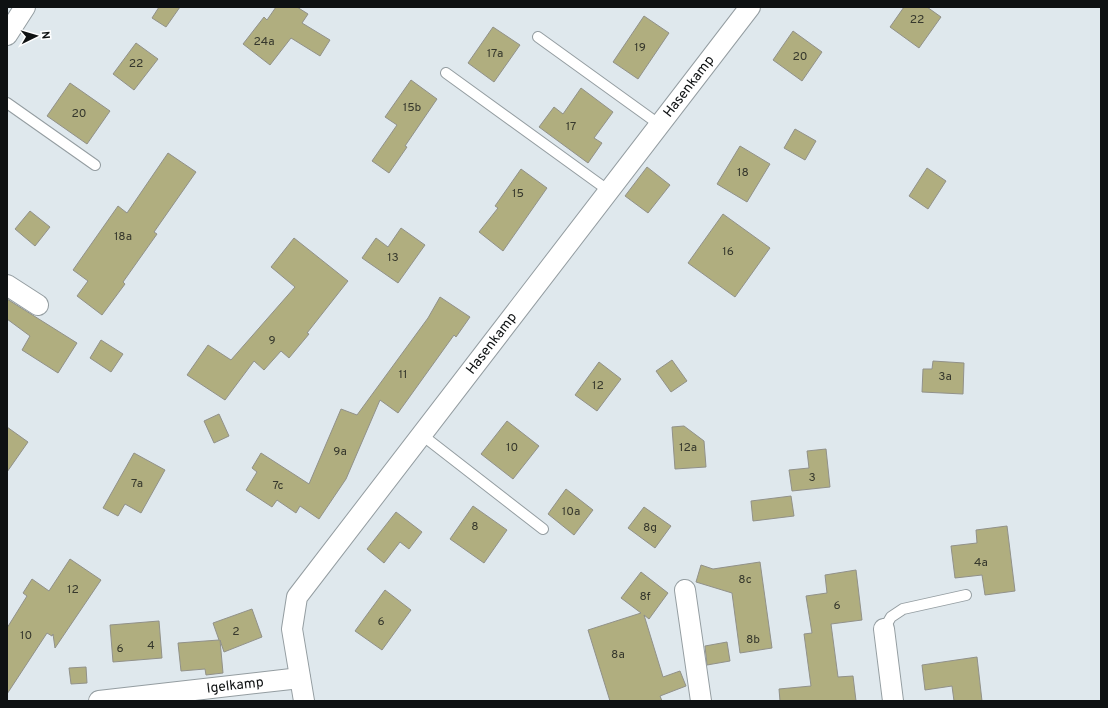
<svg xmlns="http://www.w3.org/2000/svg" width="1108" height="708" viewBox="0 0 1108 708" font-family="Overpass,sans-serif">
	<style>
		.building { fill: #b0ae7f; stroke: #919189 }
		.lines { fill: none; stroke-linecap: round; stroke-linejoin: round }
		.service-casing { stroke: #949da1; stroke-width: 12 }
		.minor-casing { stroke: #949da1; stroke-width: 22 }
		.service { stroke: #fff; stroke-width: 10 }
		.minor { stroke: #fff; stroke-width: 20 }
		.labels { text-anchor: middle; dominant-baseline: central; stroke-width: 3.5; stroke-linejoin: round; paint-order: stroke }
		.number-label { font-size: 12px; fill: #36382d }
		.street-label { font-size: 14px; fill: #0e1112; stroke: #fff }
	</style>
	<rect width="100%" height="100%" fill="#dfe8ed"/>
	<g class="building">
		<polygon points="159,7 180,7 166,27 152,18"/>
		<polygon points="276,7 297,7 308,14 302,23 330,40 320,56 291,38 270,65 243,44 264,17 267,20"/>
		<polygon points="904,7 927,7 941,17 919,48 890,27"/>
		<polygon points="644,16 669,33 638,79 613,62"/>
		<polygon points="493,27 520,45 494,82 468,63"/>
		<polygon points="793,31 822,52 802,81 773,60"/>
		<polygon points="136,43 158,59 134,90 113,74"/>
		<polygon points="411,80 437,99 405,146 407,147 389,173 372,161 397,125 385,117"/>
		<polygon points="70,83 110,111 87,144 47,116"/>
		<polygon points="581,88 613,112 594,138 602,143 588,163 539,127 554,107 563,114"/>
		<polygon points="795,129 816,141 805,160 784,148"/>
		<polygon points="740,146 770,164 747,202 717,184"/>
		<polygon points="168,153 196,172 154,232 157,234 123,282 125,284 102,315 77,296 88,281 73,270 118,206 127,213"/>
		<polygon points="647,167 670,185 648,213 625,196"/>
		<polygon points="927,168 946,181 928,209 909,196"/>
		<polygon points="521,169 547,188 503,251 479,232 498,208 495,206"/>
		<polygon points="30,211 50,227 35,246 15,229"/>
		<polygon points="723,214 770,248 735,297 688,263"/>
		<polygon points="401,228 425,245 398,283 362,258 376,238 388,247"/>
		<polygon points="294,238 348,281 307,333 309,334 289,358 281,351 264,370 254,361 225,400 187,375 208,345 231,360 295,287 271,267"/>
		<polygon points="440,297 470,317 456,337 454,335 398,413 380,400 346,479 319,519 300,506 296,513 277,500 272,507 246,490 257,472 252,468 261,453 309,484 341,409 357,415 428,318"/>
		<polygon points="7,299 77,343 58,373 22,350 30,336 7,319"/>
		<polygon points="101,340 123,354 111,372 90,358"/>
		<polygon points="672,360 687,381 671,392 656,371"/>
		<polygon points="933,361 964,363 963,394 922,392 923,369 932,369"/>
		<polygon points="599,362 621,379 597,411 575,395"/>
		<polygon points="219,414 229,436 214,443 204,421"/>
		<polygon points="507,421 539,446 513,479 481,454"/>
		<polygon points="684,426 704,441 706,467 675,469 672,427"/>
		<polygon points="7,427 28,442 7,472"/>
		<polygon points="826,449 830,487 792,491 789,470 809,468 807,451"/>
		<polygon points="134,453 165,470 141,513 125,504 118,516 103,508"/>
		<polygon points="566,489 593,510 574,535 548,514"/>
		<polygon points="791,496 794,516 753,521 751,501"/>
		<polygon points="473,506 507,530 484,563 450,539"/>
		<polygon points="644,507 671,526 655,548 628,528"/>
		<polygon points="396,512 422,532 409,549 400,542 384,563 367,549"/>
		<polygon points="1007,526 1015,591 985,595 982,575 955,578 951,546 977,543 976,530"/>
		<polygon points="70,559 101,580 55,648 53,634 52,636 47,633 7,694 7,628 27,596 23,593 32,579 49,591"/>
		<polygon points="760,562 772,648 740,653 732,593 696,582 701,565 713,569"/>
		<polygon points="856,570 862,620 831,624 838,677 853,676 856,701 780,701 779,689 811,686 804,634 812,633 806,596 827,593 825,575"/>
		<polygon points="641,572 668,593 649,619 644,615 663,677 680,671 686,686 660,696 662,701 610,701 588,630 641,613 621,598"/>
		<polygon points="385,590 411,610 382,650 355,631"/>
		<polygon points="252,609 262,637 224,652 220,640 223,673 206,675 205,669 181,671 178,643 219,640 213,623"/>
		<polygon points="159,621 162,658 113,662 110,625"/>
		<polygon points="727,642 730,661 707,665 705,646"/>
		<polygon points="977,657 982,701 954,701 952,686 925,690 922,665"/>
		<polygon points="86,667 87,683 71,684 69,668"/>
	</g>
	<g class="lines">
		<defs>
			<g id="service">
				<polyline points="538,37 660,125"/>
				<polyline points="446,73 609,191"/>
				<polyline points="7,103 95,165"/>
				<polyline points="422,435 543,529"/>
				<polyline points="884,629 891,617 903,609 966,595"/>
			</g>
			<g id="minor">
				<polyline points="7,35 25,7"/>
				<polyline points="7,285 38,305"/>
				<polyline points="685,590 701,701"/>
				<polyline points="884,629 893,701"/>
				<path id="s1" d="M99,701L300,678"/>
				<path id="s2" d="M304,701L292,629L297,597L750,7"/>
			</g>
		</defs>
		<use href="#service" class="service-casing"/>
		<use href="#minor" class="minor-casing"/>
		<use href="#service" class="service"/>
		<use href="#minor" class="minor"/>
	</g>
	<g class="labels">
		<g class="number-label">
			<text x="917" y="20">22</text>
			<text x="264" y="42">24a</text>
			<text x="640" y="48">19</text>
			<text x="495" y="54">17a</text>
			<text x="800" y="57">20</text>
			<text x="136" y="64">22</text>
			<text x="412" y="108">15b</text>
			<text x="79" y="114">20</text>
			<text x="571" y="127">17</text>
			<text x="743" y="173">18</text>
			<text x="518" y="194">15</text>
			<text x="123" y="237">18a</text>
			<text x="728" y="252">16</text>
			<text x="393" y="258">13</text>
			<text x="272" y="341">9</text>
			<text x="403" y="375">11</text>
			<text x="945" y="377">3a</text>
			<text x="598" y="386">12</text>
			<text x="512" y="448">10</text>
			<text x="688" y="448">12a</text>
			<text x="340" y="452">9a</text>
			<text x="812" y="478">3</text>
			<text x="137" y="484">7a</text>
			<text x="278" y="486">7c</text>
			<text x="571" y="512">10a</text>
			<text x="475" y="527">8</text>
			<text x="650" y="528">8g</text>
			<text x="981" y="563">4a</text>
			<text x="745" y="580">8c</text>
			<text x="73" y="590">12</text>
			<text x="645" y="597">8f</text>
			<text x="837" y="606">6</text>
			<text x="381" y="622">6</text>
			<text x="236" y="632">2</text>
			<text x="26" y="636">10</text>
			<text x="753" y="640">8b</text>
			<text x="151" y="646">4</text>
			<text x="120" y="649">6</text>
			<text x="618" y="655">8a</text>
		</g>
		<g class="street-label">
			<text stroke="none"><textPath href="#s2" startOffset="749">Hasenkamp</textPath></text>
			<text stroke="none"><textPath href="#s2" startOffset="425">Hasenkamp</textPath></text>
			<text stroke="none"><textPath href="#s1" startOffset="137">Igelkamp</textPath></text>
		</g>
	</g>
	<rect width="1108" height="708" fill="none" stroke="#0e1112" stroke-width="16"/>
	<g transform="translate(36 36) rotate(85)" stroke="#ffffff" stroke-width="3" paint-order="stroke">
	<path d="M0-3L7 15L0 10L-7 15Z" fill="#0e1112"/>
	<text y="-6" font-size="11" font-weight="bold" text-anchor="middle" fill="#0e1112">N</text>
	</g>
</svg>
